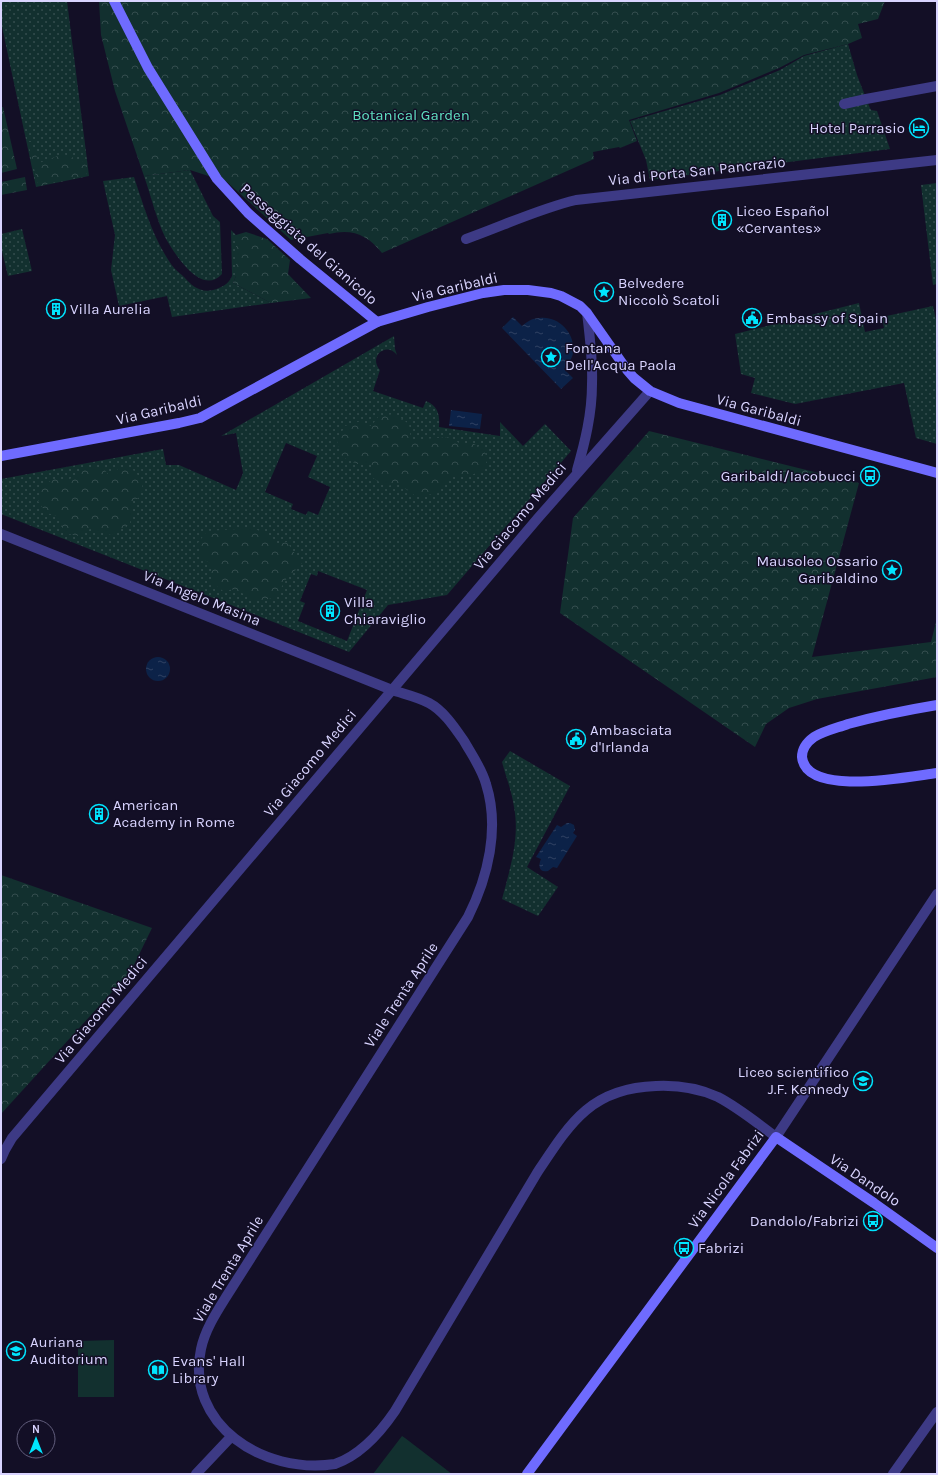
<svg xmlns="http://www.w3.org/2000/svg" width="938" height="1475" viewBox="0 0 938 1475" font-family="Karla,sans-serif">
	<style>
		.grass { fill: url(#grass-dots); fill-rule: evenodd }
		.forest { fill: url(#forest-crowns) }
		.pitch { fill: #12302f }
		.water { fill: url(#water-ripples) }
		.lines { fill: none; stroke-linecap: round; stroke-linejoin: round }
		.street { stroke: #3d3a85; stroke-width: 10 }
		.secondary { stroke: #6f6bff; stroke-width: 10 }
		.labels { text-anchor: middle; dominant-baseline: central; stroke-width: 3; stroke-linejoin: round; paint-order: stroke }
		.park-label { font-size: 15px; fill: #5fe0c0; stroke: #130f26 }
		.poi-label { font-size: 15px; fill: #d9d4ff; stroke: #130f26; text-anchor: start }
		.street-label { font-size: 15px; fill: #d9d4ff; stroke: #130f26 }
	</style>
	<defs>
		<pattern id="grass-dots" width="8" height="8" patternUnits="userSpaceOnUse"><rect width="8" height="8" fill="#12302f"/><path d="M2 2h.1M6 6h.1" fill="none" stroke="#344d4e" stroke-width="1.8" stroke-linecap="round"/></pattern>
		<pattern id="forest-crowns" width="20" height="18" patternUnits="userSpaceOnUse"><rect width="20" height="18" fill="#12302f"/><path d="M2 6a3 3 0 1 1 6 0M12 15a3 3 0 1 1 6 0" fill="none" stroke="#344d4e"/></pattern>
		<pattern id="water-ripples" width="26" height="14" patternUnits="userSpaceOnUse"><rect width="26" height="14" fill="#0c2248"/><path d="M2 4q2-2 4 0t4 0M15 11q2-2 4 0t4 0" fill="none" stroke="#2f4163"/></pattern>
	</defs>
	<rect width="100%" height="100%" fill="#130f26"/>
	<g class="grass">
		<polygon points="1,1 67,1 89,176 36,187 1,22"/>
		<polygon points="848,44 857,75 869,106 871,110 877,111 890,149 650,180 646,160 630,121 720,95 780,70 804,56"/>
		<path d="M190,170L213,216L220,222L222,274C201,297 174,253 165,237C156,218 151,196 144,176Z"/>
		<path d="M134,177C144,207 153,238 171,264C174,269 180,273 184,277C192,286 200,293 213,290C221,288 229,284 232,276L231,230L236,235V276L233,283L271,303L172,317L167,296L119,306L111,270L115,235L103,181Z"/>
		<polygon points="937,183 937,284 933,285 921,185"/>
		<polygon points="22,229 32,271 8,276 1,247 1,234"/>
		<polygon points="859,303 865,332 884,328 882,317 933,306 937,324 937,444 916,438 904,383 795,404 751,393 755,378 741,374 735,334"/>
		<path d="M394,336L395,349L397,355C386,341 368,357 380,370L373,391L423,408L426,401C438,406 440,415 439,427L500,436V422L523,446L545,424L571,451L447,595L388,605L349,652L1,514V479L163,449L166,465H179L236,490L243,473L236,433L221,436ZM286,443L317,456L308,477L330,487L318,515L308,511L306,515L291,509L293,504L265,492ZM318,571L367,590L347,641L298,621L305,603L300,601L311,574L317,576Z"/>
		<path d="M510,751L570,786L527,867L558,887L538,916L502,899C510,869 520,838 514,807C512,792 506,777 502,762Z"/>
	</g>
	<g class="forest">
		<path d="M99,1H885L878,19L858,24L862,38L848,44L804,55L779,68L719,93L629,120L637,141L620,148L619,147L593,152L594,159L382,253C368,235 352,228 329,234L328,233L291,240L227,182L190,170L144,176L115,91L101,35Z"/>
		<polygon points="1,107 3,107 17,169 1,173"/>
		<polygon points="28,142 31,142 39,163 63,154 85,162 87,175 38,186"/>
		<polygon points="25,177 27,190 1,195 1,182"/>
		<polygon points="246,232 267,239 290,260 288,274 311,298 271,303 233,283 236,276 236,235"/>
		<polygon points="395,414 409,424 411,440 450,437 462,445 474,444 484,449 487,461 482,471 471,475 450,475 438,493 417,497 399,484 386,486 373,478 371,463 357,464 342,457 337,441 345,426 361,421 371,426 379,416"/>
		<polygon points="649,431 859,483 812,657 931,642 937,618 937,677 817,699 789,708 766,724 755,747 560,613 573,518"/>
		<polygon points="84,467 102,467 109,475 121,467 135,471 143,483 140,497 133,501 130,524 111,535 90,529 79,536 64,533 58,516 46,513 38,501 42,486 54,479 70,479"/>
		<polygon points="253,528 269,535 273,544 287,542 302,564 287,578 275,598 254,601 236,589 223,591 211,582 211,564 201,557 198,543 207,531"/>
		<polygon points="1,875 152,928 131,971 1,1114"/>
	</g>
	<g class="pitch">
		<polygon points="114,1340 114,1397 78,1397 78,1341"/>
		<polygon points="402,1436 405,1438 452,1474 373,1474"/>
	</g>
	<g class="water">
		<path d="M513,317L522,326C527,322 532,318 539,318C558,315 576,333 573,353C572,359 568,364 564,369L573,378L561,389L502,328Z"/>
		<polygon points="451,410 482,414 480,429 449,426"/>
		<circle cx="158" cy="669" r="12"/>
		<path d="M567,823H570L574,825L575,830L573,833L577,836L557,868L553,867L548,871C539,873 538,866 541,859L536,857L557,825L561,827Z"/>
	</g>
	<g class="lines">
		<g class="street">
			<polyline points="844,104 866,99 937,86"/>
			<path d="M466,239C503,226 538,209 576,200L937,160"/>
			<path d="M577,470C585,442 592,414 592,384C593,361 590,337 587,313"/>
			<path d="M1,534L392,690C404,694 418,697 429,703C444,711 455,728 464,741C472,755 482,769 486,784C500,828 488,877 468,917L226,1297C216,1313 205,1330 201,1349C185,1424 263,1475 335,1464C361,1455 380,1433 395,1411L537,1173C570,1123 591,1088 656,1086C678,1085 698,1088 718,1097C739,1108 757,1123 776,1137L937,894"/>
			<polyline points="1,1159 5,1150 12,1138 538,518 650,391"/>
			<polyline points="196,1474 229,1439"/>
			<polyline points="893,1474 937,1412"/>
		</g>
		<g class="secondary">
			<polyline points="114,1 148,68 217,179 248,213 300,259 377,322"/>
			<polyline points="1,456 179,423 200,418 377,322 428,307 483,293 504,290 528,290 551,293 561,296 580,306 587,313 627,370 634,378 650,391 679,403 937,473"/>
			<path d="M937,705C907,710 877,716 848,724C837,728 824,731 814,737C807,742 802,749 802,757C806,798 911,776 937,773"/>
			<polyline points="527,1474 776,1137 874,1203 937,1248"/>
		</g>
	</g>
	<defs>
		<symbol id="hotel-ring" viewBox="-11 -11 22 22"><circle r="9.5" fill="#130f26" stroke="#00e5ff" stroke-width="1.5"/><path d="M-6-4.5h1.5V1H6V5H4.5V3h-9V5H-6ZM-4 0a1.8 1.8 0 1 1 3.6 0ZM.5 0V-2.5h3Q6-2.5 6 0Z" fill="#00e5ff"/></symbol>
		<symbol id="building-ring" viewBox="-11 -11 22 22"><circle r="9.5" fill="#130f26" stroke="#00e5ff" stroke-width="1.5"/><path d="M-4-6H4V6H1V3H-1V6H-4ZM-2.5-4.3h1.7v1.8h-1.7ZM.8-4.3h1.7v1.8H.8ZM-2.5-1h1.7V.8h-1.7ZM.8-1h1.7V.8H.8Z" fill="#00e5ff"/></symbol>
		<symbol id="sight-ring" viewBox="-11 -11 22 22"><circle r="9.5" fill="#130f26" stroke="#00e5ff" stroke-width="1.5"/><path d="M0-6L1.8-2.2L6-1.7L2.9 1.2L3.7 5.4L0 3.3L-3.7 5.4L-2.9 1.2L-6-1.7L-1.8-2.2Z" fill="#00e5ff"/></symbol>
		<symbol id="civic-ring" viewBox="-11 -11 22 22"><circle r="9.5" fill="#130f26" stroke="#00e5ff" stroke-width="1.5"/><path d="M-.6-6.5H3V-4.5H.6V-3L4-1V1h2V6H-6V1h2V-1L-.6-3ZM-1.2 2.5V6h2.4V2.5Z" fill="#00e5ff"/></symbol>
		<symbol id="bus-ring" viewBox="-11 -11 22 22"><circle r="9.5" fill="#130f26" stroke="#00e5ff" stroke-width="1.5"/><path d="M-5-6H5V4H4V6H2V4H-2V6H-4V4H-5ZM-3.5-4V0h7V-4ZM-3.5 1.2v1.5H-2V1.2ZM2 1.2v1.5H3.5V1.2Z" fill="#00e5ff"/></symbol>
		<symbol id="school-ring" viewBox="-11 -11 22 22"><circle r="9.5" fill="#130f26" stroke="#00e5ff" stroke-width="1.5"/><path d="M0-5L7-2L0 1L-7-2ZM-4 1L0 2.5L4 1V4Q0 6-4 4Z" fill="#00e5ff"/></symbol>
		<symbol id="university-ring" viewBox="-11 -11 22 22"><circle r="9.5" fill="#130f26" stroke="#00e5ff" stroke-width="1.5"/><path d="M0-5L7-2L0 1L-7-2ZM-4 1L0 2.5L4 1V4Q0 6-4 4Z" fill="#00e5ff"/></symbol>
		<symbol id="library-ring" viewBox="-11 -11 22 22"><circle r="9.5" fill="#130f26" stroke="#00e5ff" stroke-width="1.5"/><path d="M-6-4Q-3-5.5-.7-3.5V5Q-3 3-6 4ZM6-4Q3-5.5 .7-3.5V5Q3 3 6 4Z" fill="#00e5ff"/></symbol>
	</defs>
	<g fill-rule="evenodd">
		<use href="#hotel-ring" x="908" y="117" width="22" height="22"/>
		<use href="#building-ring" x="711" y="209" width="22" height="22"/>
		<use href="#sight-ring" x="593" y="281" width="22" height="22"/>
		<use href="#building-ring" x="45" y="298" width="22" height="22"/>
		<use href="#civic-ring" x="741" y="307" width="22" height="22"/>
		<use href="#sight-ring" x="540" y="346" width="22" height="22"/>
		<use href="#bus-ring" x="859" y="465" width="22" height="22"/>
		<use href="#sight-ring" x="881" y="559" width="22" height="22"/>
		<use href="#building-ring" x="319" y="600" width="22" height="22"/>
		<use href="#civic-ring" x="565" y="728" width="22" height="22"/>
		<use href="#building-ring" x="88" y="803" width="22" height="22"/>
		<use href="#school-ring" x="852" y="1070" width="22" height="22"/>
		<use href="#bus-ring" x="862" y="1210" width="22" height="22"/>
		<use href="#bus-ring" x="673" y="1237" width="22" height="22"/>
		<use href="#university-ring" x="5" y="1340" width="22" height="22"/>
		<use href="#library-ring" x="147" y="1359" width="22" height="22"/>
	</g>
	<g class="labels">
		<g class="park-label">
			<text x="411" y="115">Botanical Garden</text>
		</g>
		<g class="poi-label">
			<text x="905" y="128" text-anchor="end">Hotel Parrasio</text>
			<text x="736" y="211">Liceo Español<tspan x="736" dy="17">«Cervantes»</tspan></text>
			<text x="618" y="283">Belvedere<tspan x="618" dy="17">Niccolò Scatoli</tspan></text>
			<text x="70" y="309">Villa Aurelia</text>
			<text x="766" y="318">Embassy of Spain</text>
			<text x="565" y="348">Fontana<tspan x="565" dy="17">Dell'Acqua Paola</tspan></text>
			<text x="856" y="476" text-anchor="end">Garibaldi/Iacobucci</text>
			<text x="878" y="561" text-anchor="end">Mausoleo Ossario<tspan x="878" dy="17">Garibaldino</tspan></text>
			<text x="344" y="602">Villa<tspan x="344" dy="17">Chiaraviglio</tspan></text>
			<text x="590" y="730">Ambasciata<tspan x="590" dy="17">d'Irlanda</tspan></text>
			<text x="113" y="805">American<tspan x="113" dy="17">Academy in Rome</tspan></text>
			<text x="849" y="1072" text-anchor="end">Liceo scientifico<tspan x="849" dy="17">J.F. Kennedy</tspan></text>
			<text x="859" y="1221" text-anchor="end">Dandolo/Fabrizi</text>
			<text x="698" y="1248">Fabrizi</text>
			<text x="30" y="1342">Auriana<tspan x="30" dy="17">Auditorium</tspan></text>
			<text x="172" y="1361">Evans' Hall<tspan x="172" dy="17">Library</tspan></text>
		</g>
		<g class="street-label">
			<text transform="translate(697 171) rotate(-6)">Via di Porta San Pancrazio</text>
			<text transform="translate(309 244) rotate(41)">Passeggiata del Gianicolo</text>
			<text transform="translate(455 287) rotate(-13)">Via Garibaldi</text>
			<text transform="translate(159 410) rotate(-13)">Via Garibaldi</text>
			<text transform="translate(759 410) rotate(15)">Via Garibaldi</text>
			<text transform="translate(520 516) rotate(-50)">Via Giacomo Medici</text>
			<text transform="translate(202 598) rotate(22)">Via Angelo Masina</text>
			<text transform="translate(310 763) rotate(-50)">Via Giacomo Medici</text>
			<text transform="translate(401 995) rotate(-57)">Viale Trenta Aprile</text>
			<text transform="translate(101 1010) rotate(-50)">Via Giacomo Medici</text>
			<text transform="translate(726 1179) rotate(-54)">Via Nicola Fabrizi</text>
			<text transform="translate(865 1180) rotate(34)">Via Dandolo</text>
			<text transform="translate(228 1269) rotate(-59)">Viale Trenta Aprile</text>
		</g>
	</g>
	<rect width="938" height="1475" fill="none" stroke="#d9d4ff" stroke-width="4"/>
	<g transform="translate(36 1439)"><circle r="19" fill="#130f26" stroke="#625e7d"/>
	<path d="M0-3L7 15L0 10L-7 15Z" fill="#00e5ff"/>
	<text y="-6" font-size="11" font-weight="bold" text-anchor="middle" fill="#d9d4ff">N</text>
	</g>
</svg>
